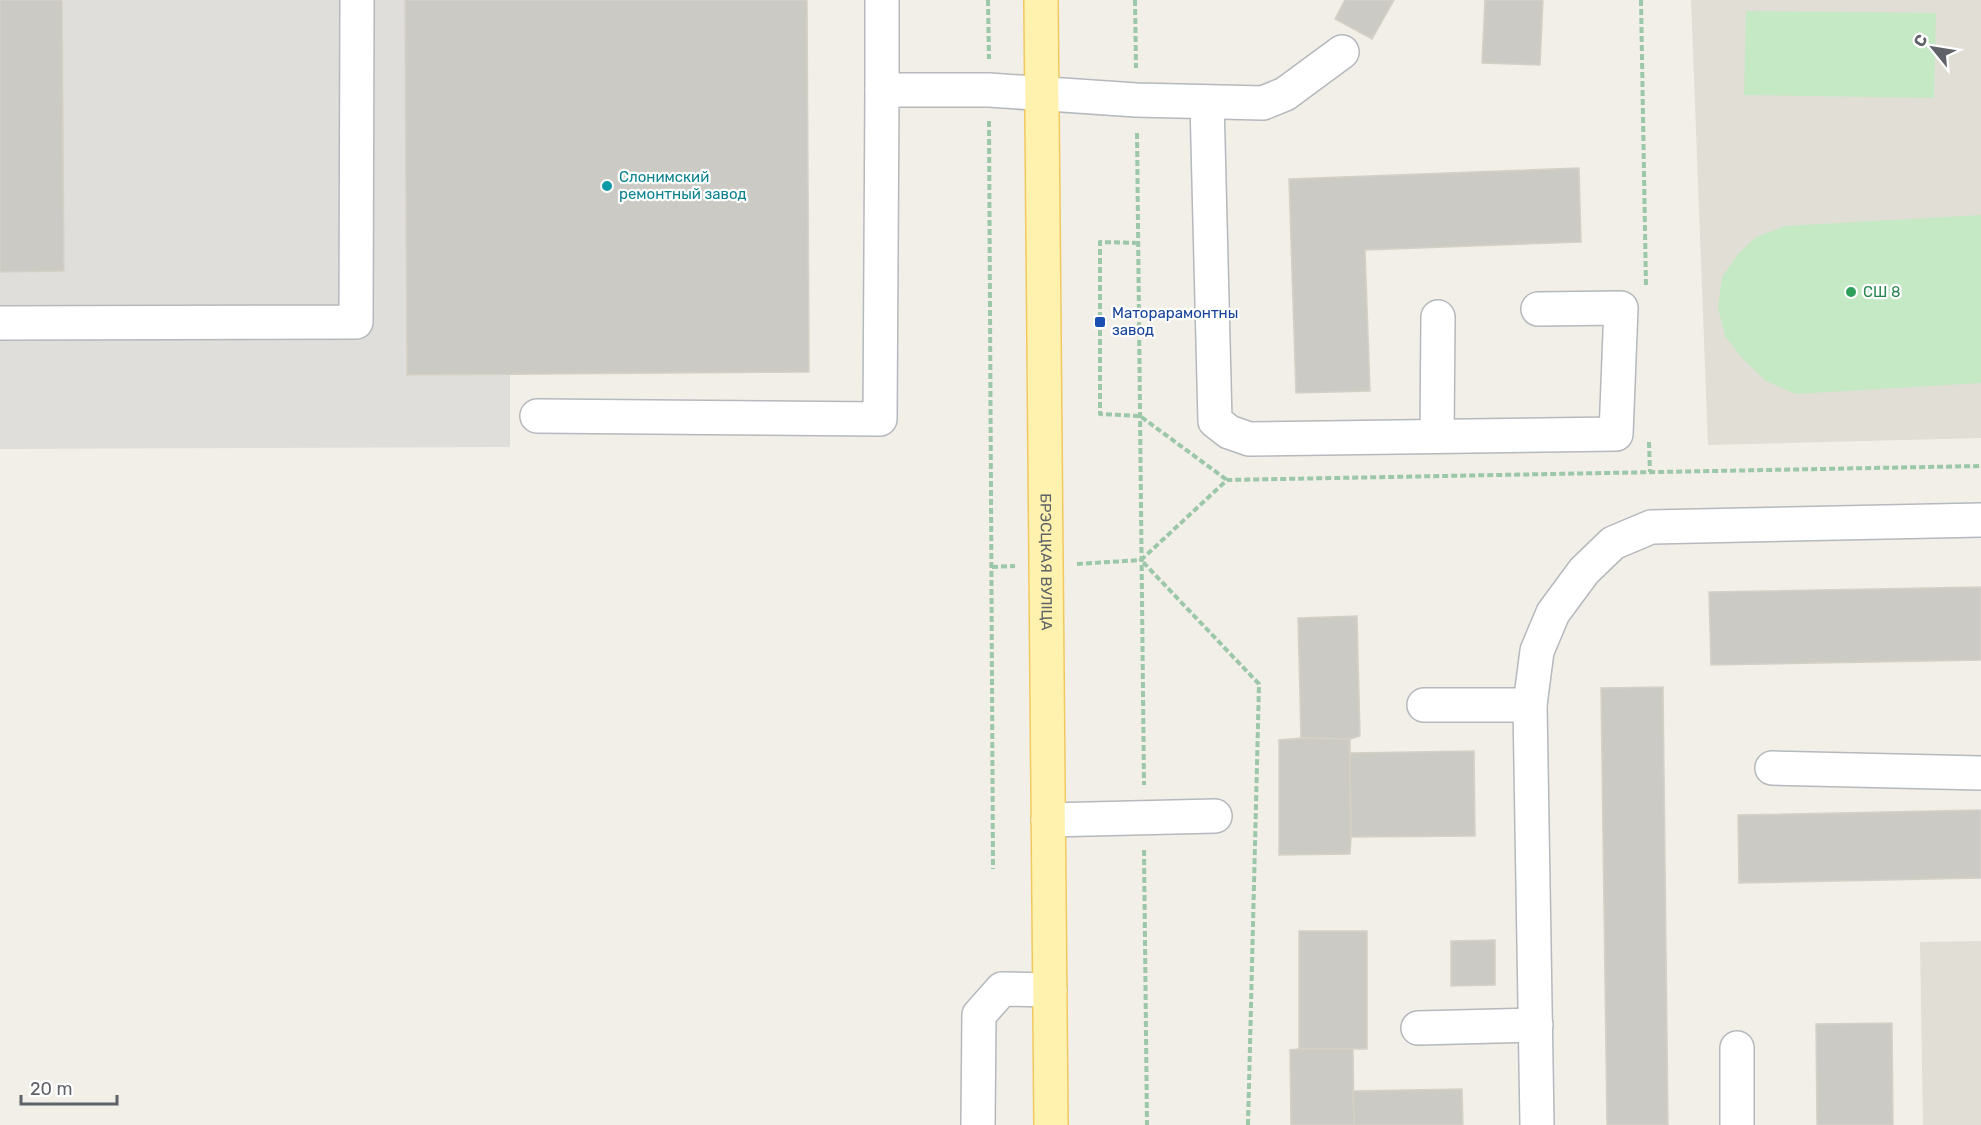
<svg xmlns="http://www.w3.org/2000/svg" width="1981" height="1125" viewBox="0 0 1981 1125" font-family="Rubik,sans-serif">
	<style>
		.industrial { fill: #e0deda }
		.education { fill: #e1ded6 }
		.green { fill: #c5e8c5 }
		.building { fill: #cccac5; stroke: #d6d1c6; stroke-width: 1.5 }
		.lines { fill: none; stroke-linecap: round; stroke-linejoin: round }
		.minor-casing { stroke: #b5b8bc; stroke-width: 36 }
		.major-casing { stroke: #f2c960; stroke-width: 36 }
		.path { stroke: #9cc7a9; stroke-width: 4; stroke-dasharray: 6 3; stroke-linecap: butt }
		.minor { stroke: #fff; stroke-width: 33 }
		.major { stroke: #fff2af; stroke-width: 33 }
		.culture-dot { fill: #0f9aa8; stroke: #fff; stroke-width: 2 }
		.leisure-dot { fill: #2e9e5b; stroke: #fff; stroke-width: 2 }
		.transit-dot { fill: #1a4fb4; stroke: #fff; stroke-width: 2 }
		.labels { text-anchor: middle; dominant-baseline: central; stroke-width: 4.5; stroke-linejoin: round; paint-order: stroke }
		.culture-label { font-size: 15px; fill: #0d838f; stroke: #fff; text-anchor: start }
		.leisure-label { font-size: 15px; fill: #27864d; stroke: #fff; text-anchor: start }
		.transit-label { font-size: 15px; fill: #164399; stroke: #fff; text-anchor: start }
		.street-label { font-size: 15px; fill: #5f6368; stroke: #fff }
	</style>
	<rect width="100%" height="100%" fill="#f1efe8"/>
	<polygon class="industrial" points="0,0 807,0 809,372 510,374 510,447 0,449"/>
	<g class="education">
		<polygon points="1691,0 1981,0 1981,438 1708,445"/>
		<polygon points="1981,941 1981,1125 1923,1125 1920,942"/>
	</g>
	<g class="green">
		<polygon points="1746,11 1936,13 1934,98 1744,95"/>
		<polygon points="1981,215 1981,383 1796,394 1766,381 1742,358 1725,336 1718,308 1722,277 1738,254 1756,237 1785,226"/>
	</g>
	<g class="building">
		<polygon points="0,0 62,0 64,271 0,272"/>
		<polygon points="405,0 807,0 809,372 407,375"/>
		<polygon points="1345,0 1394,0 1372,39 1335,19"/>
		<polygon points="1485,0 1543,0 1540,65 1482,63"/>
		<polygon points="1579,168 1581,242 1365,250 1370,391 1296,393 1289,179"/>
		<polygon points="1981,587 1981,660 1711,665 1709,592"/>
		<polygon points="1357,616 1360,736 1350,739 1301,738 1298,618"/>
		<polygon points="1663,687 1668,1125 1607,1125 1601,688"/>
		<polygon points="1301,738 1350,739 1351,837 1350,854 1279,855 1279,740"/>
		<polygon points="1474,751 1475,836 1351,837 1350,753"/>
		<polygon points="1981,810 1981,878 1739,883 1738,815"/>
		<rect x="1299" y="931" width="68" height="118"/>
		<polygon points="1495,940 1495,985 1451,986 1451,941"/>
		<polygon points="1892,1023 1893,1125 1817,1125 1816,1024"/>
		<polygon points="1299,1049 1353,1049 1354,1125 1291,1125 1290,1050"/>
		<polygon points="1462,1089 1463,1125 1354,1125 1353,1091"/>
	</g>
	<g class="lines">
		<defs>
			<g id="minor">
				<polyline points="882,0 882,90 989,90 1136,100 1263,103 1285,94 1342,52"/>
				<polyline points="1207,102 1215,421 1229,432 1249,439 1616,434 1621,308 1538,309"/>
				<polyline points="0,323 356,322 357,0"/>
				<polyline points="537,416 880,419 882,90"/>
				<polyline points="1437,436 1438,317"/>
				<polyline points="1424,705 1530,705"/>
				<polyline points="1772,768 1981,773"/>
				<polyline points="1048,820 1215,816"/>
				<polyline points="1418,1028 1536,1025"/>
				<polyline points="1737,1048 1737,1125"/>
				<polyline points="978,1125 979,1015 1002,989 1050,990"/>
				<polyline points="1537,1125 1530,705 1537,651 1553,613 1584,571 1613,543 1651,527 1981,520"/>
			</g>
			<g id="major">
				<path id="s1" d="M1041,0L1051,1125"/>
			</g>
		</defs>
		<use href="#minor" class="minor-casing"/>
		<use href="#major" class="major-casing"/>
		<g class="path">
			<polyline points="988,0 989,59"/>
			<polyline points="1135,0 1136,68"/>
			<polyline points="1641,0 1646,287"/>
			<polyline points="989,121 993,869"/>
			<polyline points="1137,133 1144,785"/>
			<polyline points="1138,243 1100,242 1100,414 1140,416 1227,480"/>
			<polyline points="1649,442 1650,472"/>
			<polyline points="1077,564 1141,560"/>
			<polyline points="992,567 1015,566"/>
			<polyline points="1144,850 1147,1125"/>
			<polyline points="1248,1125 1259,684 1141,560 1227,480 1981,466"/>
		</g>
		<use href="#minor" class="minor"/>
		<use href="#major" class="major"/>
	</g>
	<circle class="culture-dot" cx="607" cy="186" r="6"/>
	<circle class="leisure-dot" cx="1851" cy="292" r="6"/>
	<rect class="transit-dot" x="1094" y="316" width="12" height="12" rx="3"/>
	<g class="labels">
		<g class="culture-label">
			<text x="619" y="177">Слонимский<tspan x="619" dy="17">ремонтный завод</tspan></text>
		</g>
		<g class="leisure-label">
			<text x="1863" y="292">СШ 8</text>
		</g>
		<g class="transit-label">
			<text x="1112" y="313">Маторарамонтны<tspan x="1112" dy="17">завод</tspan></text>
		</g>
		<g class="street-label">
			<text stroke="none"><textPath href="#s1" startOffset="562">БРЭСЦКАЯ ВУЛІЦА</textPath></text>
		</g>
	</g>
	<g transform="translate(1933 48) rotate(300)" stroke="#ffffff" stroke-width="4.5" paint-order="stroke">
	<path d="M0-4.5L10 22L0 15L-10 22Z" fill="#5f6368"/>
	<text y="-9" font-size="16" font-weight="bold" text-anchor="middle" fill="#5f6368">С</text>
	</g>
	<path d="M21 1095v9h96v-9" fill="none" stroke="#5f6368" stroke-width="3"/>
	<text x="30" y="1095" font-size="18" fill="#5f6368" stroke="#ffffff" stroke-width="4.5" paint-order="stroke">20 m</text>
</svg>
